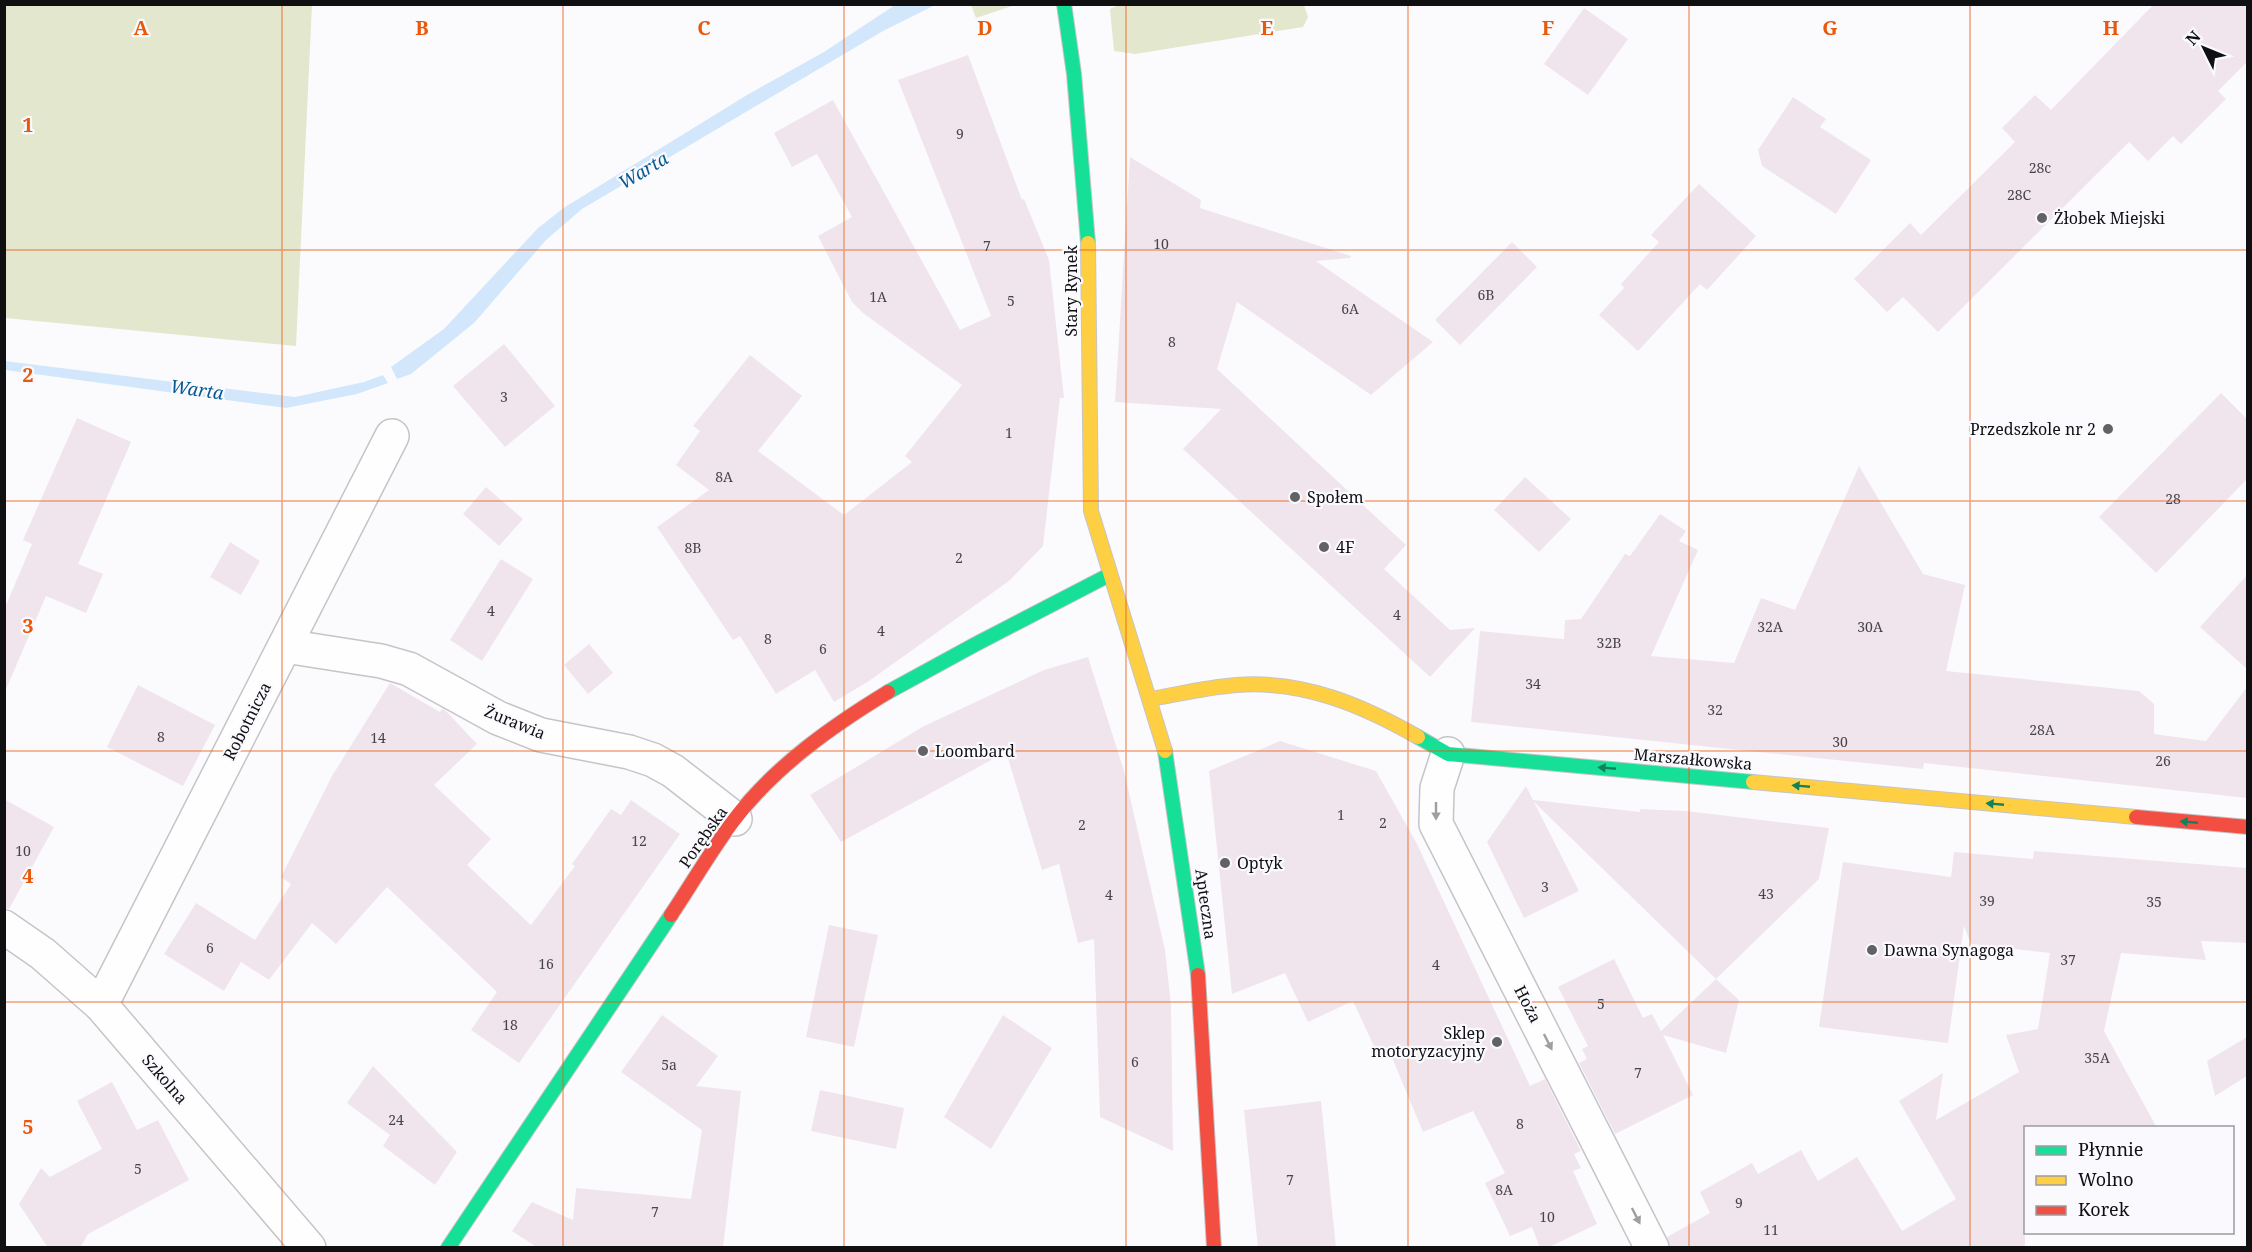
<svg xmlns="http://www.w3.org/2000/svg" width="2252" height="1252" viewBox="0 0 2252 1252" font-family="'Noto Serif',serif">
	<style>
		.green { fill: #e3e7ce }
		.water { fill: #d2e7fb }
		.building { fill: #f1e5ed }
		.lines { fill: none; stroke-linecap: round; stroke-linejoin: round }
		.street-casing { stroke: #c5c5c8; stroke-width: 36 }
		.fast-casing { stroke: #c5c5c8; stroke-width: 16 }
		.slow-casing { stroke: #c5c5c8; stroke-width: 16 }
		.jam-casing { stroke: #c5c5c8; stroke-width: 16 }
		.street { stroke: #fefeff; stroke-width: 33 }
		.fast { stroke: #16e098; stroke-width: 14 }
		.slow { stroke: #ffcf43; stroke-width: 14 }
		.jam { stroke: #f24e42; stroke-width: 14 }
		.oneway { fill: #13825c }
		.oneway2 { fill: #9f9fa1 }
		.grid { fill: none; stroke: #e8590c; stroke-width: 1.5; stroke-opacity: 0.55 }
		.poi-dot { fill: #626265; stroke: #fafafe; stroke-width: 2 }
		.labels { text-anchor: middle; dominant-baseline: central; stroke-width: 4.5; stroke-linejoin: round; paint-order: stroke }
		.number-label { font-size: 14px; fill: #48454a }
		.poi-label { font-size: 16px; fill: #101013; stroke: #fafafe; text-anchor: start }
		.street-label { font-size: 16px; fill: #101013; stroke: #fafafe }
		.water-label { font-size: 18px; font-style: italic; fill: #065a90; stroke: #fafafe }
		.grid-label { font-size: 20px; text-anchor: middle; font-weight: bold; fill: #e8590c; stroke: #fafafe; stroke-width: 4.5; stroke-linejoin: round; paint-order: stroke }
	</style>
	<rect width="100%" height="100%" fill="#fbfbfd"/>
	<g class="green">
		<polygon points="1121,4 1304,5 1308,17 1303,27 1135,54 1114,51 1110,9"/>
		<polygon points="4,5 312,5 296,346 5,318"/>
		<polygon points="971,5 971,4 1015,5 976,18"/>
	</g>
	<g class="water">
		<polygon points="895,5 935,5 883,31 582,209 546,240 474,323 411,374 397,379 391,367 444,329 538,228 565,207 747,95 824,52"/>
		<polygon points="5,361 295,397 364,382 383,375 388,383 357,394 286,408 5,370"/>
	</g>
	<g class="building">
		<polygon points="2154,4 2247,4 2247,62 2218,91 2226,99 2181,144 2173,136 2148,161 2129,142 1938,332 1903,297 1887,312 1854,279 1910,223 1921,235 2015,142 2002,128 2035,95 2051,110"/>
		<polygon points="1584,8 1628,39 1588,95 1544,64"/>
		<polygon points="968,55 1022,200 1024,199 1049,260 1064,398 1060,398 1043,546 1009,581 869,681 834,702 815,670 776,694 740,636 733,640 657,527 709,490 676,465 700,431 693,426 750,355 802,396 758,451 844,515 912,462 905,456 962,385 863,313 852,302 818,236 852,217 817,154 792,167 774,133 833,100 960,330 991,316 898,80"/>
		<polygon points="1793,97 1826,119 1820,127 1871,160 1836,214 1762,166 1758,150"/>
		<polygon points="1130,157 1201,200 1200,208 1351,256 1350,258 1316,261 1433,342 1371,395 1237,302 1217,369 1406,545 1384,569 1450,630 1475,628 1430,677 1183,449 1221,409 1115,402"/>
		<polygon points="1699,184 1756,236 1707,290 1700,284 1638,351 1599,315 1624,288 1621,284 1659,242 1651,235"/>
		<polygon points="1512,242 1537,267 1460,345 1435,320"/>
		<polygon points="504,344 555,406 505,447 453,386"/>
		<polygon points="2221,393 2247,419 2247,479 2156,573 2099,517"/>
		<polygon points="77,418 131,442 78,564 103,574 86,613 46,596 4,694 4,610 32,544 23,540"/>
		<polygon points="1859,466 1923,574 1965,585 1946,671 2139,691 2154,704 2154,734 2206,741 2247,687 2247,798 1924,763 1923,769 1471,722 1480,631 1564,639 1565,620 1581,619 1625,554 1630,556 1660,514 1686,531 1679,541 1698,550 1651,656 1734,663 1761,598 1795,610"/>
		<polygon points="1525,477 1571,519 1539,552 1494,510"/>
		<polygon points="486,487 523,519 499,546 463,514"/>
		<polygon points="230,542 260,561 241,595 210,577"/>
		<polygon points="501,559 533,579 482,661 450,640"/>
		<polygon points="2247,575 2247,669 2200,627"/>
		<polygon points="589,644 613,673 588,694 564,665"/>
		<polygon points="1088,657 1124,771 1165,950 1171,1005 1173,1151 1100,1117 1094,939 1078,943 1059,864 1042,870 1006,752 841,842 810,795 924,726 1044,670"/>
		<polygon points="390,683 440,712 442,709 445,710 477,744 434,785 491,839 467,865 531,925 575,866 572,864 611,809 621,815 631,800 680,834 519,1063 471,1030 497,992 387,887 336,944 312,923 269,980 241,962 224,991 164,954 196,903 255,940 291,884 281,877 332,776"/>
		<polygon points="138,685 215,725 183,786 107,747"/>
		<polygon points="1280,741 1376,771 1417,844 1530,1086 1545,1079 1581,1151 1574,1154 1581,1168 1573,1171 1597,1224 1547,1248 1540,1248 1532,1227 1510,1236 1485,1183 1505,1173 1473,1111 1423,1132 1388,1048 1377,1053 1353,1001 1308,1022 1285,973 1232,994 1209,771"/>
		<polygon points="1526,786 1533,800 1640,812 1640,809 1686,811 1829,828 1819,879 1716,979 1739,1000 1726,1053 1663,1035 1693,1095 1615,1134 1579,1063 1587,1059 1582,1049 1588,1046 1558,987 1614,959 1643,1018 1652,1014 1661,1031 1716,979 1534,802 1579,891 1524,918 1487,842"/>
		<polygon points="4,799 54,827 9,909 4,908"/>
		<polygon points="2034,851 2247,868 2247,943 2201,941 2206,960 2121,953 2104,1031 2157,1128 2025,1128 2025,1248 1670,1248 1667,1237 1710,1213 1700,1192 1752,1163 1758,1174 1801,1150 1818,1181 1857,1157 1902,1231 1956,1199 1899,1101 1943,1073 1936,1120 2019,1072 2006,1035 2038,1029 2050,953 1971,944 1964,926 1948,1043 1819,1027 1843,862 1951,877 1954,852 2033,859"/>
		<polygon points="829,925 878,935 854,1047 806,1037"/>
		<polygon points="662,1015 718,1056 696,1086 741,1091 723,1248 538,1248 512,1231 532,1202 573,1220 576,1188 691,1199 702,1130 621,1072"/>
		<polygon points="1003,1015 1052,1048 991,1149 944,1117"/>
		<polygon points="2247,1037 2247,1076 2215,1096 2207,1061"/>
		<polygon points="373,1066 457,1152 435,1185 383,1146 390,1135 347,1103"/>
		<polygon points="112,1082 137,1130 158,1120 189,1180 88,1234 80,1248 48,1248 19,1204 41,1168 50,1177 102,1149 77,1101"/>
		<polygon points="820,1090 904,1108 896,1149 811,1131"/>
		<polygon points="1321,1101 1336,1248 1258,1248 1244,1110"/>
	</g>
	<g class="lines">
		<defs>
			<g id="street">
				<polyline points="285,646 381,661 409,669 498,718 541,735 629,752 653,760 673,771 735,819"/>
				<polyline points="1448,754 1437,788 1436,824 1652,1248"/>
				<polyline points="4,927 43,954 101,1005 309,1248"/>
				<polyline points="101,1005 392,436"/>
			</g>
			<g id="fast">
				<polyline points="1064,4 1074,74 1088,243"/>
				<polyline points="888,692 976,644 1109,575"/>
				<polyline points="1418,737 1448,754 1753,782"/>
				<polyline points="1165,751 1198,975"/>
				<polyline points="448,1248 671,915"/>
			</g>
			<g id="slow">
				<polyline points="1088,243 1091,511 1165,751"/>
				<path d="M1151,699C1179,694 1208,687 1237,685C1303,680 1362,705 1418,737"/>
				<polyline points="1753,782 2136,817"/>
			</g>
			<g id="jam">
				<polyline points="2136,817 2248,827"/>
				<path d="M671,915C692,884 711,850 734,820C774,767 832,726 888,692"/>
				<polyline points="1198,975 1214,1248"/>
			</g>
		</defs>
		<use href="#street" class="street-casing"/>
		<use href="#fast" class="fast-casing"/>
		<use href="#slow" class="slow-casing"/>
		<use href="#jam" class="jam-casing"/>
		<use href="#street" class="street"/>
		<use href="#fast" class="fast"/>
		<use href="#slow" class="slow"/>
		<use href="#jam" class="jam"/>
	</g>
	<defs><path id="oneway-solid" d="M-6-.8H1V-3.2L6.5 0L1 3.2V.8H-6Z" transform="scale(1.5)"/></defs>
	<g class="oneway">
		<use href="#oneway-solid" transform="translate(1607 768) rotate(-175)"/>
		<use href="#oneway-solid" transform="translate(1801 786) rotate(-175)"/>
		<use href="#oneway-solid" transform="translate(1995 804) rotate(-175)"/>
		<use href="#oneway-solid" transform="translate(2189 822) rotate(-175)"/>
	</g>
	<g class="oneway2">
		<use href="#oneway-solid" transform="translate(1436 811) rotate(90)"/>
		<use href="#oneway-solid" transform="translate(1548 1042) rotate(63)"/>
		<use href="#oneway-solid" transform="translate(1636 1216) rotate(63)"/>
	</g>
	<path class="grid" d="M282,4V1248M563,4V1248M844,4V1248M1126,4V1248M1408,4V1248M1689,4V1248M1970,4V1248M4,250H2248M4,501H2248M4,751H2248M4,1002H2248"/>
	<g class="poi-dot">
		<circle cx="2042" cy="218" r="6"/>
		<circle cx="2108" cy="429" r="6"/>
		<circle cx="1295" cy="497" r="6"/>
		<circle cx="1324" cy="547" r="6"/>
		<circle cx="923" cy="751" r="6"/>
		<circle cx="1225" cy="863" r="6"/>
		<circle cx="1872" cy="950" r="6"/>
		<circle cx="1497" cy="1042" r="6"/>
	</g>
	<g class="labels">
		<g class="number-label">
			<text x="960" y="133">9</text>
			<text x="2040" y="167">28c</text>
			<text x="2019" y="194">28C</text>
			<text x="1161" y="243">10</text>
			<text x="987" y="245">7</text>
			<text x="1486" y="294">6B</text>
			<text x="878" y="296">1A</text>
			<text x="1011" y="300">5</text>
			<text x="1350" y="308">6A</text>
			<text x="1172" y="341">8</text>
			<text x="504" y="396">3</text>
			<text x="1009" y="432">1</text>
			<text x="724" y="476">8A</text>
			<text x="2173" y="498">28</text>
			<text x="693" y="547">8B</text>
			<text x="959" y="557">2</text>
			<text x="491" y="610">4</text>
			<text x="1397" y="614">4</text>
			<text x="1770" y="626">32A</text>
			<text x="1870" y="626">30A</text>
			<text x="881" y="630">4</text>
			<text x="768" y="638">8</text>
			<text x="1609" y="642">32B</text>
			<text x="823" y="648">6</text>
			<text x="1533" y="683">34</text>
			<text x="1715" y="709">32</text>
			<text x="2042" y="729">28A</text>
			<text x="161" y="736">8</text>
			<text x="378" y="737">14</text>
			<text x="1840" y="741">30</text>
			<text x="2163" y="760">26</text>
			<text x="1341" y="814">1</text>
			<text x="1383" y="822">2</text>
			<text x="1082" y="824">2</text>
			<text x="639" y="840">12</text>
			<text x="23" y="850">10</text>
			<text x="1545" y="886">3</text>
			<text x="1766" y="893">43</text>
			<text x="1109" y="894">4</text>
			<text x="1987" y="900">39</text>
			<text x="2154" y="901">35</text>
			<text x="210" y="947">6</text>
			<text x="2068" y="959">37</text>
			<text x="546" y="963">16</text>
			<text x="1436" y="964">4</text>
			<text x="1601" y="1003">5</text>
			<text x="510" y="1024">18</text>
			<text x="2097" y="1057">35A</text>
			<text x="1135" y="1061">6</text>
			<text x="669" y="1064">5a</text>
			<text x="1638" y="1072">7</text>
			<text x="396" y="1119">24</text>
			<text x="1520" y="1123">8</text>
			<text x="138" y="1168">5</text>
			<text x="1290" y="1179">7</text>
			<text x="1504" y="1189">8A</text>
			<text x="1739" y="1202">9</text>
			<text x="655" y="1211">7</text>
			<text x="1547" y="1216">10</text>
			<text x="1771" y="1229">11</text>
		</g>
		<g class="poi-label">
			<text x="2054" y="218">Żłobek Miejski</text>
			<text x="2096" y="429" text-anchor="end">Przedszkole nr 2</text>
			<text x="1307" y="497">Społem</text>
			<text x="1336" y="547">4F</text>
			<text x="935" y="751">Loombard</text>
			<text x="1237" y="863">Optyk</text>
			<text x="1884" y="950">Dawna Synagoga</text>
			<text x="1485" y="1033" text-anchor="end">Sklep<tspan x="1485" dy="18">motoryzacyjny</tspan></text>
		</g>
		<g class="street-label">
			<text transform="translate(1071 291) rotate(-90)">Stary Rynek</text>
			<text transform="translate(247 721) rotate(-63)">Robotnicza</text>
			<text transform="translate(515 722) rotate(22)">Żurawia</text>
			<text transform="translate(1693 759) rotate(5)">Marszałkowska</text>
			<text transform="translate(703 837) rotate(-55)">Porębska</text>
			<text transform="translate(1206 904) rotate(82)">Apteczna</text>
			<text transform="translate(1528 1004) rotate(63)">Hoża</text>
			<text transform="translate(165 1079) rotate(49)">Szkolna</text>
		</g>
		<g class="water-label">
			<text transform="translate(643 170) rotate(-31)">Warta</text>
			<text transform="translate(197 389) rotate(8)">Warta</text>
		</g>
	</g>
	<g class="grid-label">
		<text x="141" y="35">A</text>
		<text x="422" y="35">B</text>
		<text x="704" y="35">C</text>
		<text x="985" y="35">D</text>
		<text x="1267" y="35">E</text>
		<text x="1548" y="35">F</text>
		<text x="1830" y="35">G</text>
		<text x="2111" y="35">H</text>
		<text x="28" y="132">1</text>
		<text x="28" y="382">2</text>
		<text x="28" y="633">3</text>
		<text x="28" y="883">4</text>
		<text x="28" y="1134">5</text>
	</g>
	<rect width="2252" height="1252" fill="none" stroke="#101013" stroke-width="12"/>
	<rect x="2024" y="1126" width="210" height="108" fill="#fafafe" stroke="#9c9ca0" stroke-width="1.5"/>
	<rect x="2036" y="1146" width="30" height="9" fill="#16e098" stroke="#9c9ca0" stroke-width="1.5"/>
	<text x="2078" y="1156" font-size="18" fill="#101013">Płynnie</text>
	<rect x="2036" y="1176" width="30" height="9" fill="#ffcf43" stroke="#9c9ca0" stroke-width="1.5"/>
	<text x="2078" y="1186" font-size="18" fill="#101013">Wolno</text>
	<rect x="2036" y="1206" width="30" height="9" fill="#f24e42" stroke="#9c9ca0" stroke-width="1.5"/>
	<text x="2078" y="1216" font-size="18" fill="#101013">Korek</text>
	<g transform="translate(2204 48) rotate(313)" stroke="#fafafe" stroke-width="4.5" paint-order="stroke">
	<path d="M0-4.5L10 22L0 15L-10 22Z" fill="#101013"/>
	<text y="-9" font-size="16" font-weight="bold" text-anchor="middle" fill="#101013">N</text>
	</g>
</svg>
